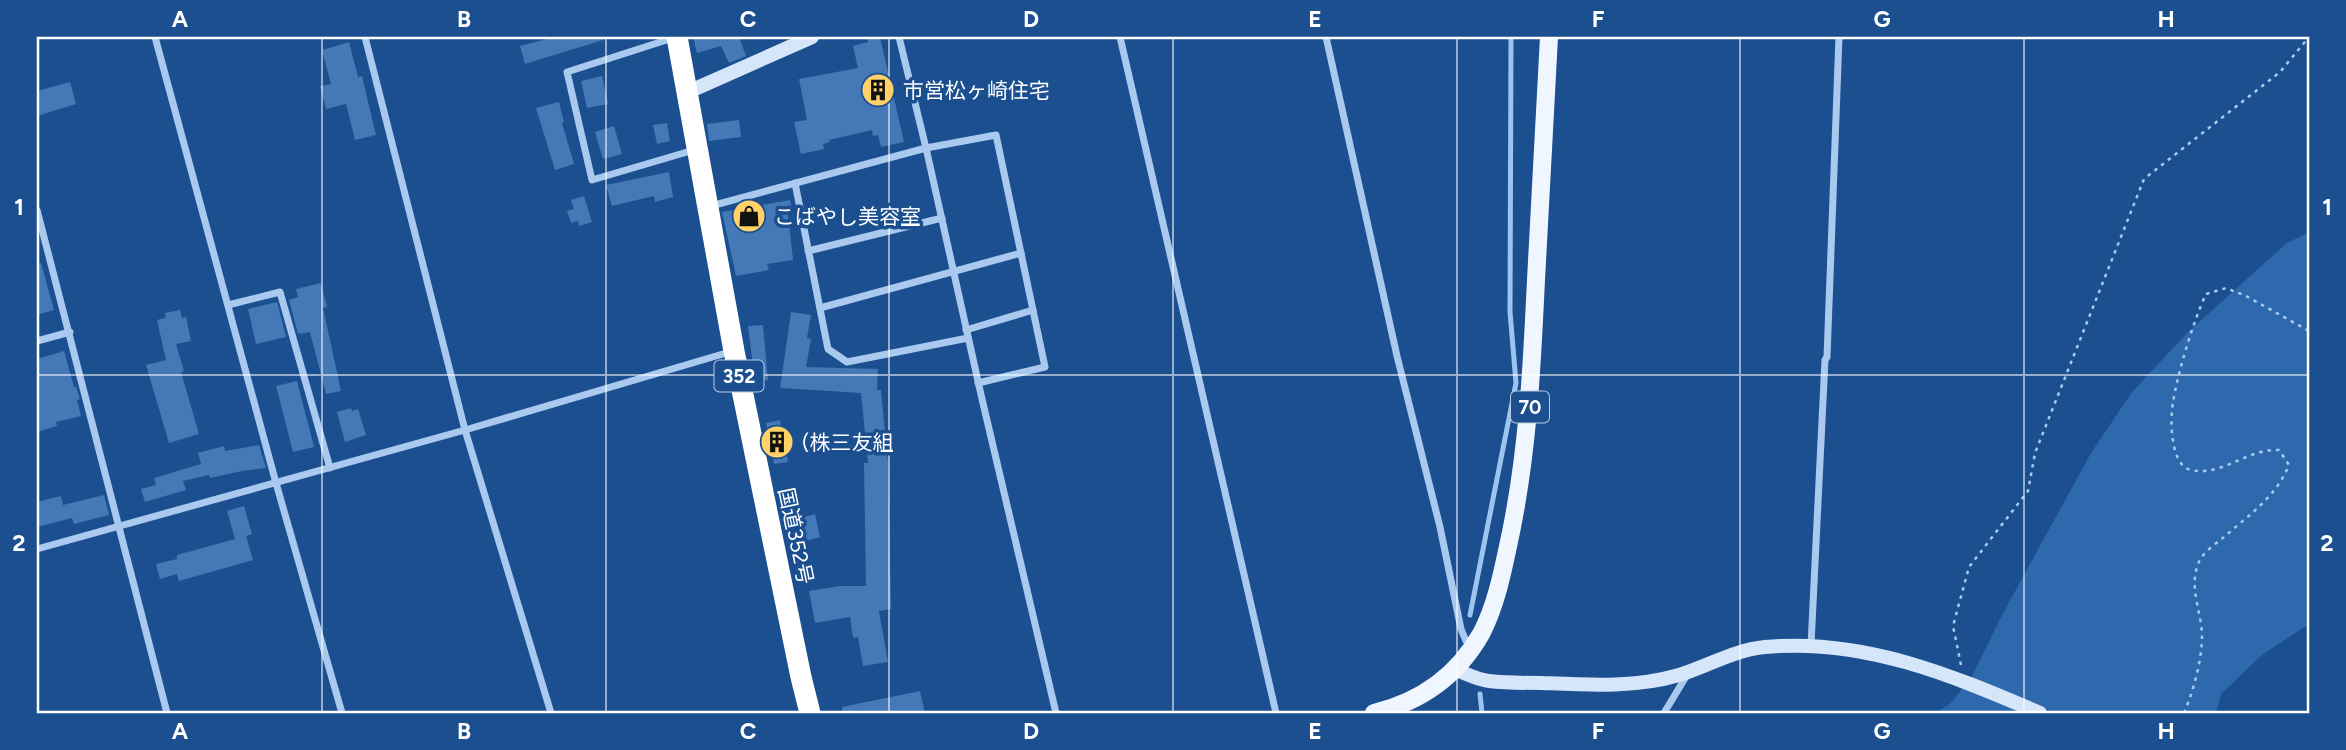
<svg xmlns="http://www.w3.org/2000/svg" width="2346" height="750" viewBox="0 0 2346 750" font-family="Figtree,'Noto Sans JP',sans-serif">
	<style>
		.green { fill: #2e69ad }
		.lines { fill: none; stroke-linecap: round; stroke-linejoin: round }
		.stream { stroke: #9cc4f0; stroke-width: 5 }
		.building { fill: #4478b7 }
		.path { stroke: #a9c9ee; stroke-width: 2.5; stroke-dasharray: 3.5 5; stroke-linecap: butt }
		.street { stroke: #a9c9ee; stroke-width: 7 }
		.secondary { stroke: #d6e6fa; stroke-width: 14 }
		.primary { stroke: #f0f6ff; stroke-width: 18 }
		.highway { stroke: #fff; stroke-width: 21 }
		.grid { fill: none; stroke: #fff; stroke-width: 2; stroke-opacity: 0.55 }
		.labels { text-anchor: middle; dominant-baseline: central; stroke-width: 7; stroke-linejoin: round; paint-order: stroke }
		.shield { fill: #1b4f8f; stroke: #bbcadd; stroke-width: 2 }
		.shield-label { font-size: 19px; font-weight: bold; fill: #fff }
		.poi-label { font-size: 21px; fill: #fff; stroke: #1b4f8f; text-anchor: start }
		.street-label { font-size: 21px; fill: #fff; stroke: #1b4f8f }
		.neatline { fill: none; stroke: #fff; stroke-width: 2.5 }
		.grid-label { font-size: 23px; text-anchor: middle; font-weight: bold; fill: #fff }
	</style>
	<rect width="100%" height="100%" fill="#1b4f8f"/>
	<polygon class="green" points="2309,232 2309,624 2262,655 2221,694 2216,713 1936,713 1951,703 1972,676 2002,615 2091,453 2132,392 2189,331 2287,243"/>
	<g class="lines">
		<g class="stream">
			<polyline points="1470,615 1516,383 1510,312 1511,37"/>
			<polyline points="1480,694 1482,713"/>
		</g>
	</g>
	<g class="building">
		<polygon points="555,37 602,37 603,40 525,64 520,46"/>
		<polygon points="693,37 739,37 746,56 729,63 721,46 697,53"/>
		<polygon points="867,37 880,37 904,142 881,147 878,135 873,136 872,130 829,140 830,142 823,144 824,149 801,154 794,122 807,120 799,79 858,68 853,46 868,42"/>
		<polygon points="349,42 358,77 362,76 376,135 355,140 346,104 326,109 320,86 331,84 322,50"/>
		<polygon points="602,76 608,104 587,108 581,81"/>
		<polygon points="70,82 76,104 37,116 37,91"/>
		<polygon points="559,102 564,122 562,123 574,164 555,170 536,108"/>
		<polygon points="739,120 741,137 709,141 707,124"/>
		<polygon points="667,123 670,141 657,144 653,125"/>
		<polygon points="614,126 622,154 603,159 595,132"/>
		<polygon points="669,172 673,197 655,202 654,196 612,206 606,185"/>
		<polygon points="584,196 592,222 579,226 578,221 571,223 567,211 574,209 571,200"/>
		<polygon points="790,200 793,213 788,214 793,260 767,264 769,270 736,276 722,212"/>
		<polygon points="37,263 41,263 54,310 37,315"/>
		<polygon points="321,283 327,307 323,308 341,391 326,394 310,332 298,334 289,300 298,297 296,289"/>
		<polygon points="277,302 286,337 256,344 248,309"/>
		<polygon points="180,310 182,318 186,317 191,341 176,344 184,371 181,372 199,434 169,443 146,365 166,360 157,320 166,318 165,313"/>
		<polygon points="791,312 811,315 807,338 811,339 806,367 878,369 877,390 881,390 888,463 891,609 879,611 888,662 863,666 858,637 853,638 850,617 815,623 809,591 840,586 866,586 864,463 868,463 861,393 780,388"/>
		<polygon points="763,325 768,380 755,382 748,326"/>
		<polygon points="64,351 74,387 76,387 80,399 77,400 81,416 56,422 57,426 37,432 37,359"/>
		<polygon points="297,381 314,447 293,452 276,386"/>
		<polygon points="351,408 352,411 358,409 366,435 345,442 337,412"/>
		<polygon points="780,420 788,462 774,464 766,423"/>
		<polygon points="259,445 266,468 242,471 210,478 209,475 183,481 186,490 145,502 141,489 156,485 154,478 201,464 198,453 224,446 225,451"/>
		<polygon points="104,495 109,515 74,524 72,518 37,527 37,502 61,496 63,505"/>
		<polygon points="244,506 252,534 246,536 253,560 179,581 177,574 160,579 156,564 177,559 177,555 235,539 227,511"/>
		<polygon points="815,514 820,537 803,542 797,519"/>
		<polygon points="920,691 925,713 842,713 842,707"/>
	</g>
	<g class="lines">
		<g class="path">
			<polyline points="1961,665 1953,626 1969,567 2028,491 2035,453 2144,179 2280,72 2309,37"/>
			<path d="M2184,713C2194,689 2202,661 2202,634C2201,611 2189,587 2198,564C2202,553 2215,544 2224,537C2249,515 2276,497 2289,465L2279,450C2248,448 2222,477 2191,470C2170,466 2170,419 2173,402C2178,372 2193,322 2206,294L2226,288L2246,296L2309,331"/>
		</g>
		<g class="street">
			<polyline points="155,37 276,483 342,713"/>
			<polyline points="365,37 465,430 551,713"/>
			<polyline points="676,37 567,72 592,180 694,150"/>
			<polyline points="899,37 926,148 982,399 1056,713"/>
			<polyline points="1120,37 1276,713"/>
			<polyline points="1326,37 1397,356 1440,527 1461,629 1466,641 1473,645"/>
			<polyline points="795,183 828,349 847,362 968,338"/>
			<polyline points="711,206 926,148 996,135 1045,367 978,383"/>
			<polyline points="37,210 167,713"/>
			<polyline points="808,251 942,218"/>
			<polyline points="228,305 280,292 330,468"/>
			<polyline points="820,308 1021,253"/>
			<polyline points="966,330 1033,310"/>
			<polyline points="37,341 70,332"/>
			<polyline points="37,549 465,430 733,351"/>
			<polyline points="1811,645 1825,360 1827,357 1839,37"/>
			<polyline points="1664,713 1687,675"/>
		</g>
		<g class="secondary">
			<polyline points="688,92 812,37"/>
			<path d="M1454,669C1465,673 1477,680 1489,681C1506,683 1525,683 1542,683C1588,685 1635,688 1679,675C1708,666 1734,650 1765,647C1864,638 1951,675 2040,713"/>
		</g>
		<path class="primary" d="M1374,713C1420,702 1457,676 1481,634C1497,604 1504,565 1511,532C1528,449 1532,365 1536,280C1540,199 1545,118 1549,37"/>
		<polyline class="highway" points="677,37 734,351 801,677 810,713"/>
	</g>
	<path class="grid" d="M322,37V713M606,37V713M889,37V713M1173,37V713M1457,37V713M1740,37V713M2024,37V713M37,375H2309"/>
	<defs>
		<symbol id="building-disc" viewBox="-11 -11 22 22"><circle r="9.5" fill="#ffd166" stroke="#1b4f8f"/><path d="M-4-6H4V6H1V3H-1V6H-4ZM-2.5-4.3h1.7v1.8h-1.7ZM.8-4.3h1.7v1.8H.8ZM-2.5-1h1.7V.8h-1.7ZM.8-1h1.7V.8H.8Z" fill="#111"/></symbol>
		<symbol id="shop-disc" viewBox="-11 -11 22 22"><circle r="9.5" fill="#ffd166" stroke="#1b4f8f"/><path d="M-5-2.5h2.3a2.7 3.5 0 0 1 5.4 0H5L5.5 6h-11ZM-1.5-2.5h3a1.5 2.3 0 0 0-3 0Z" fill="#111"/></symbol>
	</defs>
	<g fill-rule="evenodd">
		<use href="#building-disc" x="859" y="71" width="38" height="38"/>
		<use href="#shop-disc" x="730" y="197" width="38" height="38"/>
		<use href="#building-disc" x="758" y="423" width="38" height="38"/>
	</g>
	<g class="labels">
		<g class="shield">
			<rect x="714.5" y="360.5" width="49" height="31" rx="5"/>
			<rect x="1511" y="391.5" width="38" height="31" rx="5"/>
		</g>
		<g class="shield-label">
			<text x="739" y="376">352</text>
			<text x="1530" y="407">70</text>
		</g>
		<g class="poi-label">
			<text x="903" y="90">市営松ヶ崎住宅</text>
			<text x="774" y="216">こばやし美容室</text>
			<text x="802" y="442">(株三友組</text>
		</g>
		<g class="street-label">
			<text transform="translate(796 536) rotate(78)">国道352号</text>
		</g>
	</g>
	<rect width="2346" height="750" fill="none" stroke="#1b4f8f" stroke-width="77"/>
	<rect x="38" y="38" width="2270" height="674" class="neatline"/>
	<g class="grid-label">
		<text x="180" y="27">A</text>
		<text x="464" y="27">B</text>
		<text x="748" y="27">C</text>
		<text x="1031" y="27">D</text>
		<text x="1315" y="27">E</text>
		<text x="1598" y="27">F</text>
		<text x="1882" y="27">G</text>
		<text x="2166" y="27">H</text>
		<text x="19" y="215">1</text>
		<text x="2327" y="215">1</text>
		<text x="19" y="551">2</text>
		<text x="2327" y="551">2</text>
		<text x="180" y="739">A</text>
		<text x="464" y="739">B</text>
		<text x="748" y="739">C</text>
		<text x="1031" y="739">D</text>
		<text x="1315" y="739">E</text>
		<text x="1598" y="739">F</text>
		<text x="1882" y="739">G</text>
		<text x="2166" y="739">H</text>
	</g>
</svg>
